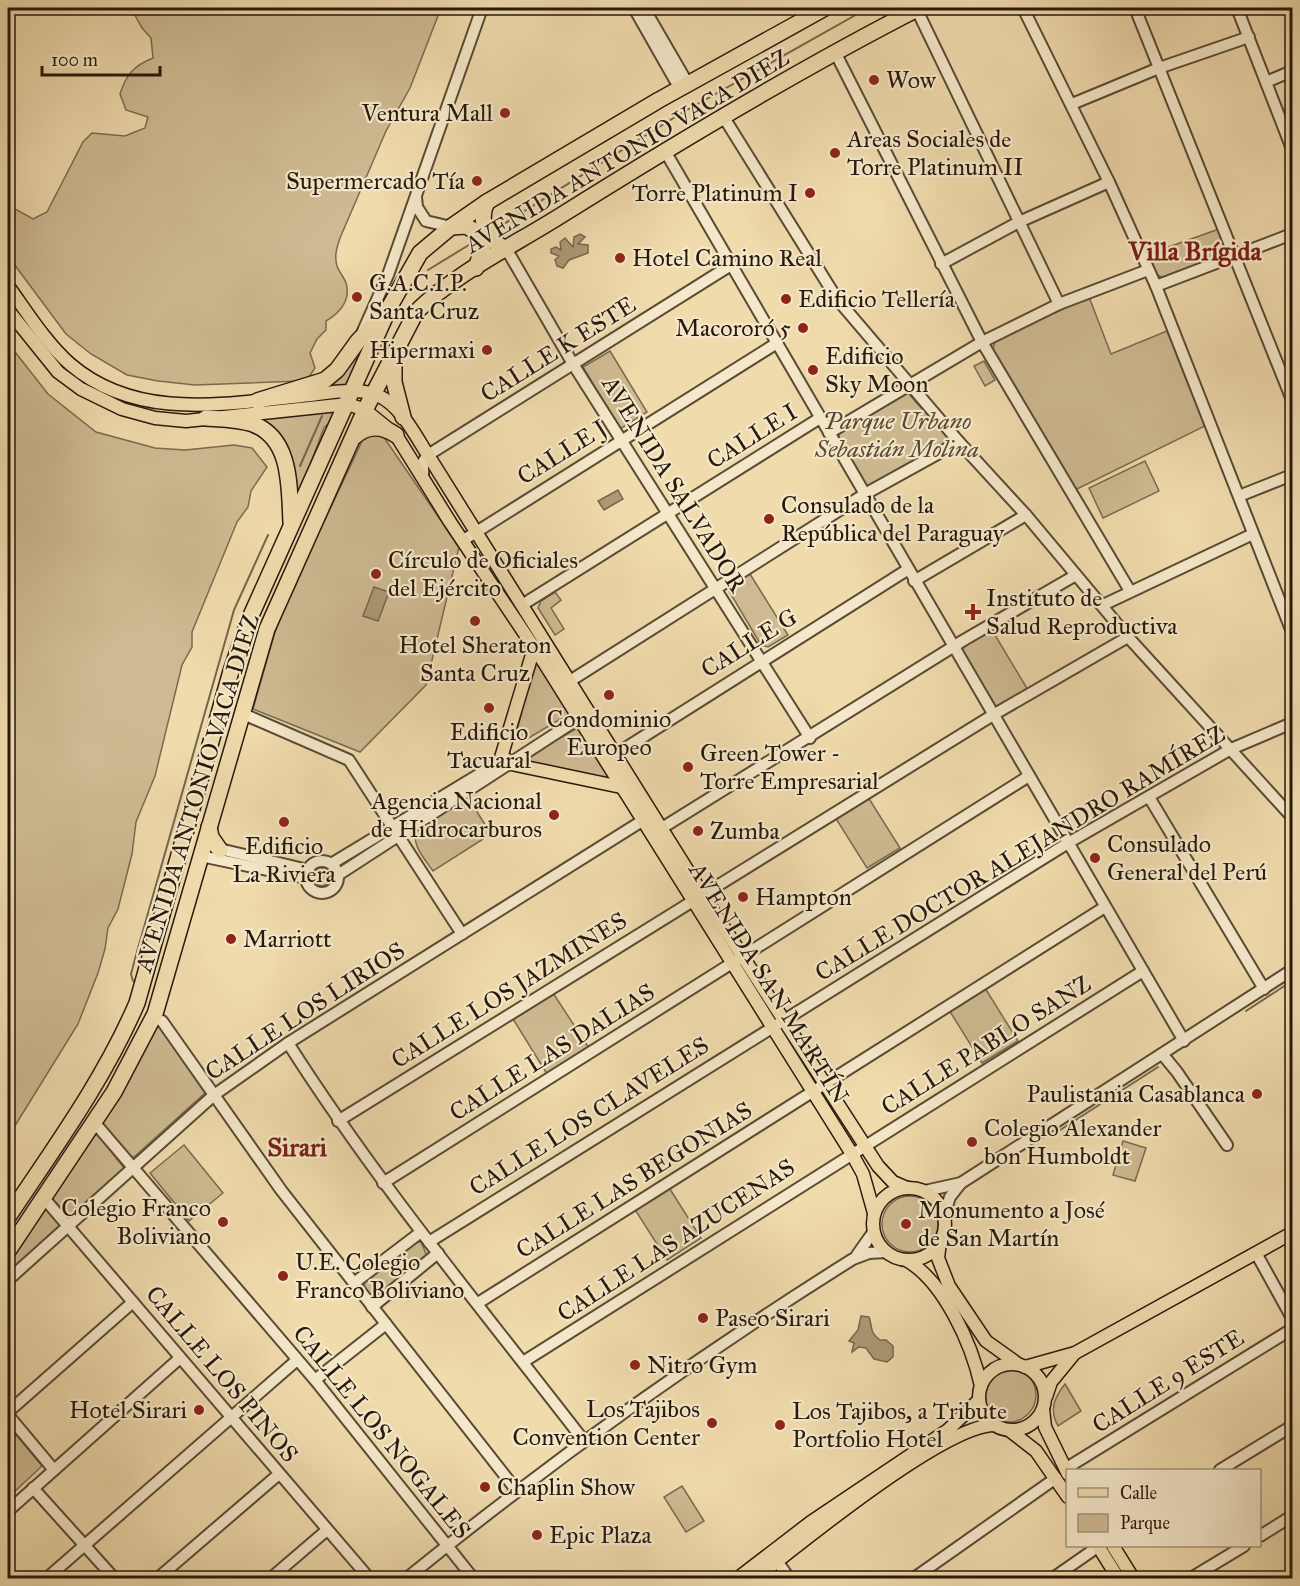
<svg xmlns="http://www.w3.org/2000/svg" width="1300" height="1586" viewBox="0 0 1300 1586" font-family="'IM FELL Great Primer',serif">
	<style>
		.green { fill: #ceba92; stroke: #7a6a4f; stroke-width: 1.5 }
		.water { fill: #ac9976; stroke: #77664c; stroke-width: 1.5 }
		.lines { fill: none; stroke-linecap: round; stroke-linejoin: round }
		.stream { stroke: #77664c; stroke-width: 2 }
		.minor-casing { stroke: #594a34; stroke-width: 14 }
		.major-casing { stroke: #27190c; stroke-width: 15 }
		.highway-casing { stroke: #27190c; stroke-width: 18 }
		.minor { stroke: #f5e8ca; stroke-width: 10 }
		.major { stroke: #f0dbad; stroke-width: 12 }
		.highway { stroke: #f0dbad; stroke-width: 15 }
		.poi-dot { fill: #8f2418; stroke: #f5e8ca; stroke-width: 2 }
		.labels { text-anchor: middle; dominant-baseline: central; stroke-width: 4.5; stroke-linejoin: round; paint-order: stroke }
		.poi-label { font-size: 24px; fill: #27190c; stroke: #f5e8ca; text-anchor: start }
		.street-label { font-size: 24px; fill: #27190c; stroke: #f5e8ca }
		.park-label { font-size: 24px; font-style: italic; fill: #594934; stroke: #f5e8ca }
		.neighbourhood-label { font-size: 26px; font-weight: bold; fill: #7a1f14; stroke: #f5e8ca }
	</style>
	<rect width="100%" height="100%" fill="#f0dbad"/>
	<filter id="stains"><feTurbulence type="fractalNoise" baseFrequency=".00333" numOctaves="4"/><feColorMatrix values="0 0 0 0 .2 0 0 0 0 .09 0 0 0 0 .02 0 0 0 .5 -.17"/></filter>
	<radialGradient id="worn" r=".72"><stop offset=".6" stop-color="#630" stop-opacity="0"/><stop offset="1" stop-color="#630" stop-opacity=".3"/></radialGradient>
	<g class="green">
		<path d="M131,8H441L410,88L386,131L340,238C337,247 334,256 337,266C339,272 344,277 346,283C351,300 340,313 326,321V330L317,339L310,353L315,368L309,377L300,381L195,385L158,381L127,375L91,354L66,334L8,256V205L33,219L47,212L83,142L92,133L125,136L145,128L148,117L126,110L120,94C126,75 133,66 153,58L151,38L142,28Z"/>
		<polygon points="1219,229 1227,247 1223,256 1164,278 1157,275 1149,254"/>
		<polygon points="1089,297 1111,354 1167,331 1205,426 1075,490 993,349 995,340"/>
		<polygon points="369,335 348,388 300,392"/>
		<polygon points="8,343 48,394 96,432 155,448 185,450 234,445 252,448 267,467 251,491 248,507 237,522 192,632 192,647 182,665 155,776 136,822 132,854 118,909 108,928 105,949 98,973 78,1024 8,1137"/>
		<polygon points="610,351 647,412 620,429 583,367"/>
		<polygon points="984,361 995,380 985,386 974,366"/>
		<polygon points="907,392 947,437 945,445 869,486 865,485 839,439 839,434"/>
		<path d="M336,411L334,418L324,428L296,501C290,449 295,452 253,419Z"/>
		<polygon points="369,433 383,436 459,547 426,685 360,752 253,709 274,635 287,600 364,437"/>
		<polygon points="1145,461 1159,491 1103,518 1089,488"/>
		<polygon points="750,574 788,635 768,647 761,645 729,591 730,585"/>
		<polygon points="555,592 561,600 551,608 564,629 555,635 538,608 541,601"/>
		<polygon points="992,630 1028,690 997,706 993,705 963,653 963,645"/>
		<polygon points="535,658 569,714 522,742 516,735"/>
		<polygon points="579,727 612,780 528,764 529,756"/>
		<path d="M467,796L491,834L433,871C424,858 410,844 417,827Z"/>
		<polygon points="868,797 900,848 867,868 835,817"/>
		<circle cx="322" cy="877" r="9"/>
		<polygon points="985,988 1018,1041 982,1063 949,1010"/>
		<polygon points="553,993 589,1048 547,1074 513,1019"/>
		<polygon points="157,1022 205,1093 134,1157 129,1156 101,1121"/>
		<polygon points="92,1134 98,1135 124,1168 72,1217 69,1217 52,1198"/>
		<polygon points="1123,1141 1146,1148 1135,1181 1113,1175"/>
		<polygon points="184,1145 223,1193 189,1221 150,1173"/>
		<polygon points="668,1186 701,1238 667,1260 634,1208"/>
		<circle cx="910" cy="1224" r="28"/>
		<polygon points="43,1207 46,1207 62,1226 8,1277 8,1262"/>
		<polygon points="414,1242 421,1242 427,1256 379,1295 370,1298 363,1291 366,1278"/>
		<circle cx="1009" cy="1395" r="27"/>
		<path d="M1065,1384L1081,1411L1058,1426C1049,1410 1054,1398 1065,1384Z"/>
		<polygon points="8,1425 42,1466 12,1494 8,1489"/>
		<polygon points="682,1486 704,1521 686,1532 664,1497"/>
	</g>
	<g class="water">
		<polygon points="580,234 585,237 578,244 588,245 588,253 569,260 563,268 557,266 555,260 559,256 551,253 551,249 556,247 561,250 560,242 565,238 573,247 574,237"/>
		<polygon points="618,490 623,499 604,510 598,501"/>
		<polygon points="374,587 389,592 378,621 363,616"/>
		<path d="M861,1316L869,1317C873,1328 869,1332 880,1340H886L893,1346V1357L887,1362L874,1359L866,1348L859,1347L852,1352L854,1343L849,1341L858,1330Z"/>
	</g>
	<g class="lines">
		<g class="stream">
			<polyline points="494,230 680,114 868,8"/>
			<polyline points="428,270 472,243"/>
			<polyline points="300,466 322,416"/>
			<polyline points="133,981 131,974 135,959 234,610 268,535"/>
			<polyline points="1246,1011 1292,981"/>
			<polyline points="1057,1132 1158,1067"/>
		</g>
		<defs>
			<g id="minor">
				<polyline points="634,8 680,89"/>
				<polyline points="644,8 688,84"/>
				<polyline points="916,8 1059,304"/>
				<polyline points="1023,8 1109,182 1156,286 1292,632"/>
				<polyline points="1135,8 1292,400"/>
				<polyline points="1237,8 1292,149"/>
				<polyline points="835,52 982,342 1130,591"/>
				<polyline points="1266,82 1292,71"/>
				<polyline points="1072,104 1159,68 1249,37"/>
				<polyline points="723,116 837,299 959,442 1026,515 1128,637 1292,817"/>
				<polyline points="665,151 1184,1041"/>
				<polyline points="416,197 417,207 426,221 451,227"/>
				<polyline points="507,250 573,364 810,738"/>
				<polyline points="941,264 1019,222 1109,182"/>
				<polyline points="1156,286 1292,234"/>
				<polyline points="363,331 388,275 482,8"/>
				<polyline points="829,433 982,342 1059,304 1148,270"/>
				<polyline points="423,478 423,462 428,455 731,265"/>
				<polyline points="1239,496 1292,475"/>
				<polyline points="462,541 777,343"/>
				<polyline points="914,581 1026,515"/>
				<polyline points="522,605 820,418"/>
				<polyline points="1103,605 1253,534"/>
				<polyline points="570,681 865,494 959,442"/>
				<polyline points="241,713 349,760 462,934"/>
				<polyline points="616,754 907,570"/>
				<polyline points="1149,797 1264,989"/>
				<polyline points="662,828 964,640 1076,575"/>
				<polyline points="215,848 308,870"/>
				<polyline points="201,856 306,878"/>
				<circle cx="322" cy="877" r="16"/>
				<polyline points="331,864 506,758"/>
				<polyline points="338,875 578,719"/>
				<polyline points="162,1021 281,1190 517,1491"/>
				<path d="M288,1043C377,1183 483,1310 584,1441"/>
				<polyline points="1163,1055 1177,1072 1227,1145"/>
				<polyline points="338,1121 993,715 1128,637"/>
				<polyline points="94,1122 315,1380 473,1578"/>
				<polyline points="383,1183 1029,776"/>
				<polyline points="925,1191 961,1183 1292,970"/>
				<polyline points="43,1197 369,1578"/>
				<polyline points="944,1215 950,1197 961,1183"/>
				<polyline points="429,1242 1068,843 1231,749 1292,723"/>
				<polyline points="1256,1253 1292,1318"/>
				<polyline points="857,1255 874,1231"/>
				<polyline points="8,1280 214,1095 288,1043 650,816"/>
				<polyline points="354,1283 421,1232"/>
				<polyline points="478,1303 1105,907"/>
				<polyline points="372,1307 438,1253"/>
				<polyline points="523,1362 1143,971"/>
				<polyline points="315,1380 386,1324"/>
				<polyline points="8,1412 133,1302"/>
				<polyline points="8,1415 54,1470"/>
				<polyline points="1065,1469 1292,1329"/>
				<polyline points="1220,1470 1292,1426"/>
				<polyline points="33,1488 114,1578"/>
				<polyline points="8,1511 180,1358"/>
				<polyline points="1260,1536 1292,1516"/>
				<polyline points="777,1561 789,1578"/>
				<polyline points="47,1578 297,1360"/>
				<polyline points="158,1578 279,1474"/>
				<polyline points="271,1578 327,1530"/>
				<path d="M407,1578C549,1463 698,1356 853,1259L869,1253L886,1252"/>
				<polyline points="914,1578 1056,1478"/>
				<polyline points="1053,1578 1099,1546"/>
				<polyline points="1191,1578 1244,1546"/>
			</g>
			<g id="major">
				<path d="M8,286C27,312 46,343 70,364C136,421 224,404 302,396C324,394 358,386 379,396C401,406 415,435 428,455L703,895L878,1166L893,1182L907,1188"/>
				<polyline points="8,310 58,372 81,389 122,409 155,418 186,421 348,404 365,410 396,435 450,522 545,664 852,1154 863,1174 874,1213"/>
				<polyline points="500,761 534,648"/>
				<polyline points="511,764 621,787"/>
				<circle cx="909" cy="1224" r="36"/>
				<polyline points="940,1242 938,1258 949,1286 986,1341 1018,1364"/>
				<path d="M906,1260C944,1281 972,1345 981,1386"/>
				<circle cx="1012" cy="1397" r="33"/>
				<polyline points="1025,1367 1075,1353 1292,1233"/>
				<polyline points="1046,1397 1051,1382 1074,1354"/>
				<polyline points="1043,1409 1045,1427 1068,1474"/>
				<polyline points="1009,1430 1036,1451 1068,1497"/>
				<polyline points="1098,1546 1118,1578"/>
				<polyline points="1113,1546 1133,1578"/>
				<polyline points="738,1578 811,1522 948,1430 979,1400"/>
				<path d="M756,1578C801,1543 943,1426 994,1425"/>
			</g>
			<g id="highway">
				<path d="M487,202C477,222 488,240 507,250"/>
				<polyline points="451,227 466,226 473,230 483,247 476,268"/>
				<polyline points="394,358 394,382 403,417"/>
				<polyline points="257,401 325,380 337,370 358,341 383,315"/>
				<path d="M206,418C221,419 238,419 253,424C292,439 289,487 291,522"/>
				<path d="M354,437C367,425 381,425 396,435"/>
				<polyline points="209,827 211,837 220,850"/>
				<path d="M8,1217C54,1148 104,1080 137,1003L231,671L249,620L390,306L420,253L451,227L487,202L659,100L825,8"/>
				<path d="M8,1251L114,1092L155,1014L267,629L365,410L416,312C454,274 514,245 560,216C678,142 796,71 919,8"/>
			</g>
		</defs>
		<use href="#minor" class="minor-casing"/>
		<use href="#major" class="major-casing"/>
		<use href="#highway" class="highway-casing"/>
		<use href="#minor" class="minor"/>
		<use href="#major" class="major"/>
		<use href="#highway" class="highway"/>
	</g>
	<g class="poi-dot">
		<circle cx="874" cy="80" r="6"/>
		<circle cx="505" cy="113" r="6"/>
		<circle cx="835" cy="153" r="6"/>
		<circle cx="477" cy="181" r="6"/>
		<circle cx="810" cy="193" r="6"/>
		<circle cx="620" cy="258" r="6"/>
		<circle cx="357" cy="297" r="6"/>
		<circle cx="786" cy="299" r="6"/>
		<circle cx="803" cy="328" r="6"/>
		<circle cx="487" cy="350" r="6"/>
		<circle cx="813" cy="370" r="6"/>
		<circle cx="769" cy="519" r="6"/>
		<circle cx="376" cy="574" r="6"/>
		<path d="M970 603h6v6h6v6h-6v6h-6v-6h-6v-6h6z"/>
		<circle cx="475" cy="621" r="6"/>
		<circle cx="609" cy="695" r="6"/>
		<circle cx="489" cy="708" r="6"/>
		<circle cx="688" cy="767" r="6"/>
		<circle cx="554" cy="815" r="6"/>
		<circle cx="284" cy="822" r="6"/>
		<circle cx="698" cy="831" r="6"/>
		<circle cx="1095" cy="858" r="6"/>
		<circle cx="743" cy="897" r="6"/>
		<circle cx="231" cy="939" r="6"/>
		<circle cx="1257" cy="1094" r="6"/>
		<circle cx="972" cy="1142" r="6"/>
		<circle cx="223" cy="1222" r="6"/>
		<circle cx="906" cy="1224" r="6"/>
		<circle cx="283" cy="1276" r="6"/>
		<circle cx="703" cy="1318" r="6"/>
		<circle cx="635" cy="1365" r="6"/>
		<circle cx="199" cy="1410" r="6"/>
		<circle cx="712" cy="1423" r="6"/>
		<circle cx="780" cy="1425" r="6"/>
		<circle cx="485" cy="1487" r="6"/>
		<circle cx="537" cy="1535" r="6"/>
	</g>
	<g class="labels">
		<g class="poi-label">
			<text x="886" y="80">Wow</text>
			<text x="493" y="113" text-anchor="end">Ventura Mall</text>
			<text x="847" y="139">Areas Sociales de<tspan x="847" dy="28">Torre Platinum II</tspan></text>
			<text x="465" y="181" text-anchor="end">Supermercado Tía</text>
			<text x="798" y="193" text-anchor="end">Torre Platinum I</text>
			<text x="632" y="258">Hotel Camino Real</text>
			<text x="369" y="283">G.A.C.I.P.<tspan x="369" dy="28">Santa Cruz</tspan></text>
			<text x="798" y="299">Edificio Tellería</text>
			<text x="791" y="328" text-anchor="end">Macororó 5</text>
			<text x="475" y="350" text-anchor="end">Hipermaxi</text>
			<text x="825" y="356">Edificio<tspan x="825" dy="28">Sky Moon</tspan></text>
			<text x="781" y="505">Consulado de la<tspan x="781" dy="28">República del Paraguay</tspan></text>
			<text x="388" y="560">Círculo de Oficiales<tspan x="388" dy="28">del Ejército</tspan></text>
			<text x="986" y="598">Instituto de<tspan x="986" dy="28">Salud Reproductiva</tspan></text>
			<text x="475" y="645" text-anchor="middle">Hotel Sheraton<tspan x="475" dy="28">Santa Cruz</tspan></text>
			<text x="609" y="719" text-anchor="middle">Condominio<tspan x="609" dy="28">Europeo</tspan></text>
			<text x="489" y="732" text-anchor="middle">Edificio<tspan x="489" dy="28">Tacuaral</tspan></text>
			<text x="700" y="753">Green Tower -<tspan x="700" dy="28">Torre Empresarial</tspan></text>
			<text x="542" y="801" text-anchor="end">Agencia Nacional<tspan x="542" dy="28">de Hidrocarburos</tspan></text>
			<text x="710" y="831">Zumba</text>
			<text x="1107" y="844">Consulado<tspan x="1107" dy="28">General del Perú</tspan></text>
			<text x="284" y="846" text-anchor="middle">Edificio<tspan x="284" dy="28">La Riviera</tspan></text>
			<text x="755" y="897">Hampton</text>
			<text x="243" y="939">Marriott</text>
			<text x="1245" y="1094" text-anchor="end">Paulistania Casablanca</text>
			<text x="984" y="1128">Colegio Alexander<tspan x="984" dy="28">bon Humboldt</tspan></text>
			<text x="211" y="1208" text-anchor="end">Colegio Franco<tspan x="211" dy="28">Boliviano</tspan></text>
			<text x="918" y="1210">Monumento a José<tspan x="918" dy="28">de San Martín</tspan></text>
			<text x="295" y="1262">U.E. Colegio<tspan x="295" dy="28">Franco Boliviano</tspan></text>
			<text x="715" y="1318">Paseo Sirari</text>
			<text x="647" y="1365">Nitro Gym</text>
			<text x="700" y="1409" text-anchor="end">Los Tajibos<tspan x="700" dy="28">Convention Center</tspan></text>
			<text x="187" y="1410" text-anchor="end">Hotel Sirari</text>
			<text x="792" y="1411">Los Tajibos, a Tribute<tspan x="792" dy="28">Portfolio Hotel</tspan></text>
			<text x="497" y="1487">Chaplin Show</text>
			<text x="549" y="1535">Epic Plaza</text>
		</g>
		<g class="street-label">
			<text transform="translate(627 151) rotate(-31)">AVENIDA ANTONIO VACA DIEZ</text>
			<text transform="translate(558 349) rotate(-32)">CALLE K ESTE</text>
			<text transform="translate(752 436) rotate(-32)">CALLE I</text>
			<text transform="translate(562 452) rotate(-32)">CALLE J</text>
			<text transform="translate(674 484) rotate(58)">AVENIDA SALVADOR</text>
			<text transform="translate(749 643) rotate(-32)">CALLE G</text>
			<text transform="translate(197 793) rotate(-73)">AVENIDA ANTONIO VACA DIEZ</text>
			<text transform="translate(1020 853) rotate(-31)">CALLE DOCTOR ALEJANDRO RAMÍREZ</text>
			<text transform="translate(769 983) rotate(58)">AVENIDA SAN MARTÍN</text>
			<text transform="translate(509 990) rotate(-32)">CALLE LOS JAZMINES</text>
			<text transform="translate(305 1011) rotate(-33)">CALLE LOS LIRIOS</text>
			<text transform="translate(986 1045) rotate(-32)">CALLE PABLO SANZ</text>
			<text transform="translate(552 1052) rotate(-32)">CALLE LAS DALIAS</text>
			<text transform="translate(589 1116) rotate(-32)">CALLE LOS CLAVELES</text>
			<text transform="translate(634 1180) rotate(-32)">CALLE LAS BEGONIAS</text>
			<text transform="translate(676 1240) rotate(-33)">CALLE LAS AZUCENAS</text>
			<text transform="translate(222 1374) rotate(50)">CALLE LOS PINOS</text>
			<text transform="translate(1168 1381) rotate(-32)">CALLE 9 ESTE</text>
			<text transform="translate(382 1432) rotate(51)">CALLE LOS NOGALES</text>
		</g>
		<g class="park-label">
			<text x="897" y="421">Parque Urbano<tspan x="897" dy="28">Sebastián Molina</tspan></text>
		</g>
		<g class="neighbourhood-label">
			<text x="1195" y="251">Villa Brígida</text>
			<text x="297" y="1147">Sirari</text>
		</g>
	</g>
	<rect width="1300" height="1586" fill="none" stroke="#f0dbad" stroke-width="30"/>
	<rect x="9" y="9" width="1282" height="1568" fill="none" stroke="#27190c" stroke-width="3"/>
	<rect x="15" y="15" width="1270" height="1556" fill="none" stroke="#27190c" stroke-width="1.5"/>
	<rect x="1066" y="1469" width="195" height="78" fill="#f5e8ca" stroke="#a3957e" stroke-width="1.5"/>
	<rect x="1078" y="1488" width="30" height="9" fill="#f0dbad" stroke="#a3957e" stroke-width="1.5"/>
	<text x="1120" y="1499" font-size="18" fill="#27190c">Calle</text>
	<rect x="1078" y="1514" width="30" height="18" fill="#ceba92" stroke="#a3957e" stroke-width="1.5"/>
	<text x="1120" y="1529" font-size="18" fill="#27190c">Parque</text>
	<path d="M42 66v9h118v-9" fill="none" stroke="#27190c" stroke-width="3"/>
	<text x="51" y="66" font-size="18" fill="#27190c" stroke="#f5e8ca" stroke-width="4.5" paint-order="stroke">100 m</text>
	<rect width="100%" height="100%" filter="url(#stains)"/>
	<rect width="100%" height="100%" fill="url(#worn)"/>
</svg>
